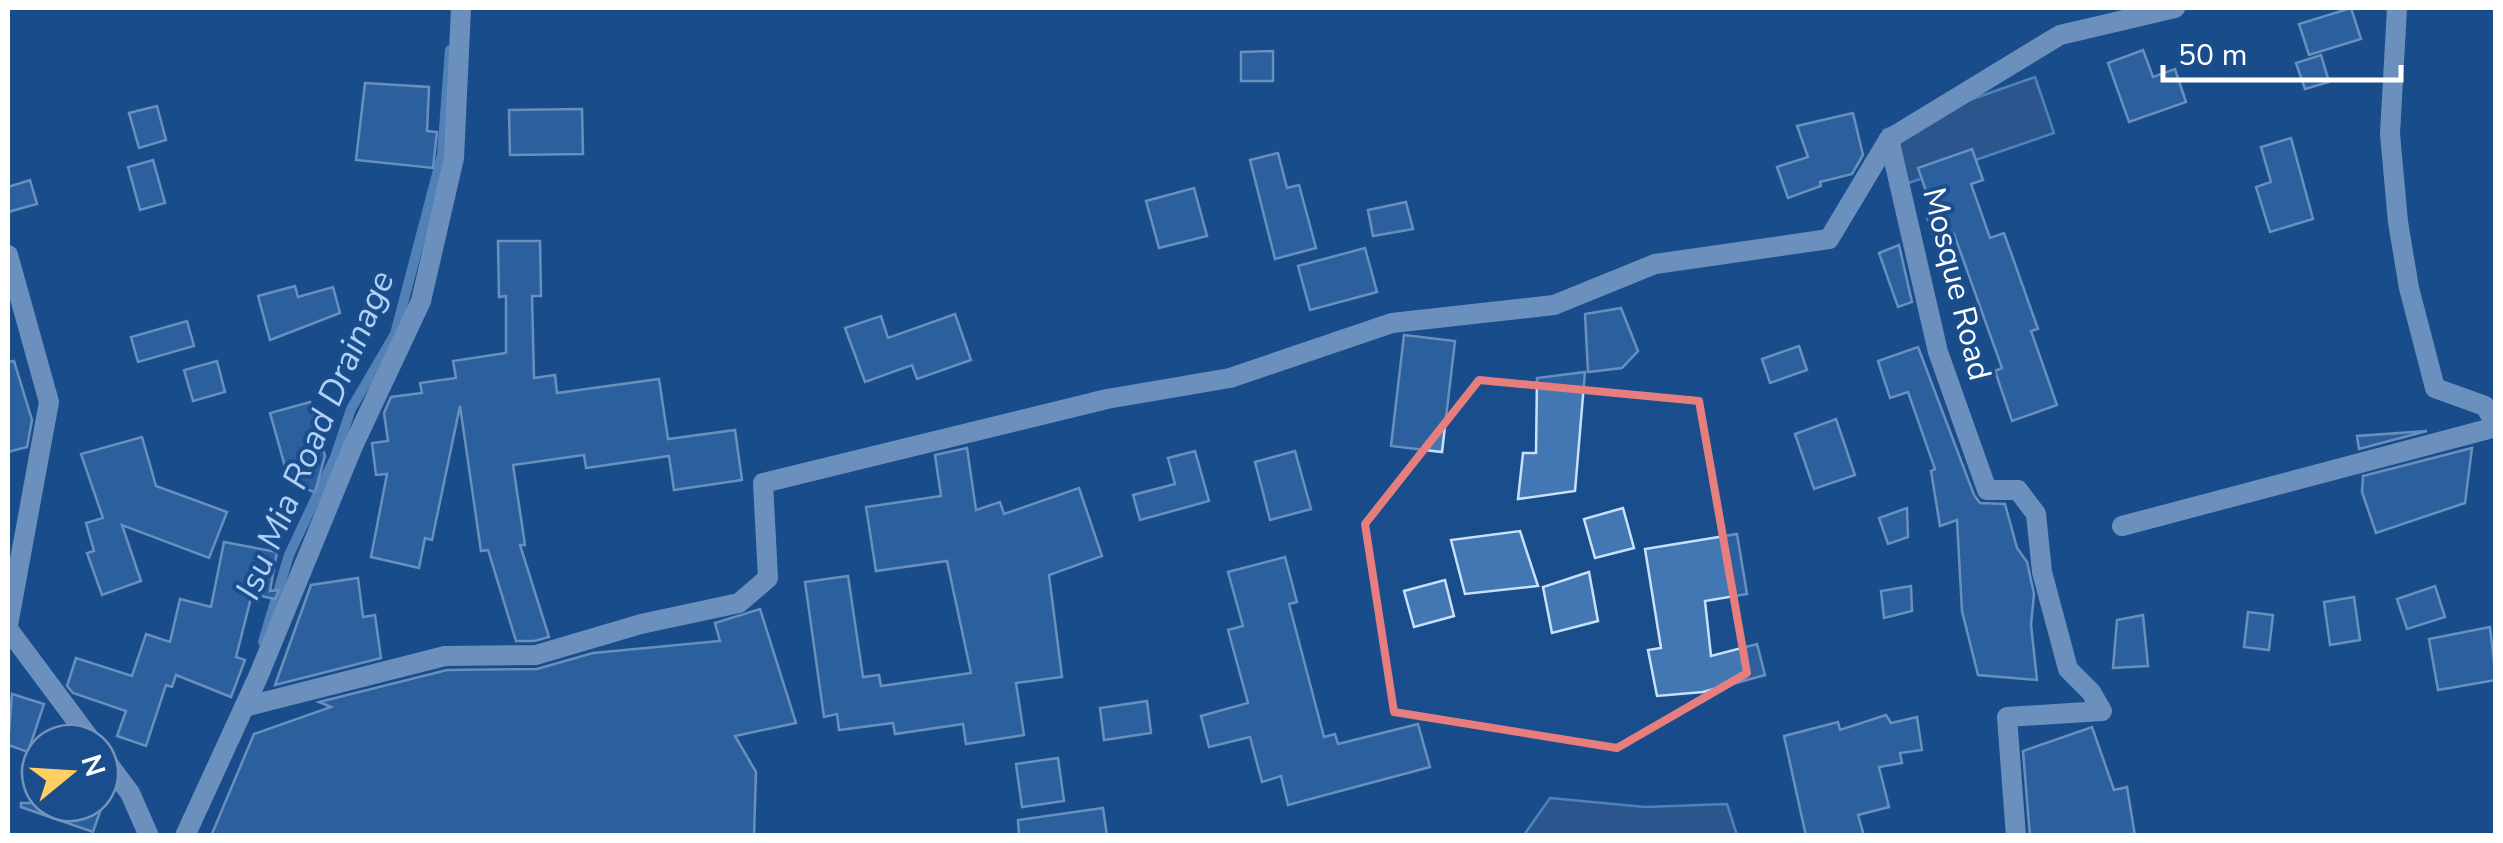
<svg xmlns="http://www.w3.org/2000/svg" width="2503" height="843" viewBox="0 0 2503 843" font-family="'Nunito Sans',sans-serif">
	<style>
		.water { fill: #3e6390; stroke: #97c1f0; stroke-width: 2.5 }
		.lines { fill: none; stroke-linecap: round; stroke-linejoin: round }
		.stream { stroke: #97c1f0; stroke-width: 10 }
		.building { fill: #4277b4; stroke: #cae0fa; stroke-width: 2.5 }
		.secondary { stroke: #d1e3fa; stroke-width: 20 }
		.marked { fill: none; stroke: #e67e7e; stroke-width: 8; stroke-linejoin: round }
		.labels { text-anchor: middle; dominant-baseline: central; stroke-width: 8; stroke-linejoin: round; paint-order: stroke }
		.street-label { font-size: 32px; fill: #fff; stroke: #194d8b }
		.water-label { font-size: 35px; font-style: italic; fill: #b0d0f5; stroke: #194d8b }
	</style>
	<rect width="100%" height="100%" fill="#194d8b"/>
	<g class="water">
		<polygon points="2035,77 2054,133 1903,185 1884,130"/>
		<polygon points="1550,798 1645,807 1727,804 1737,835 1524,835"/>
	</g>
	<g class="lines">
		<polyline class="stream" points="263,642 289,555 335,457 351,409 395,334 442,155 450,50"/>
	</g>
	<g class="building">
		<polygon points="2351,8 2361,39 2309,55 2299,24"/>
		<polygon points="2143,50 2153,77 2175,69 2186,102 2129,122 2108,63"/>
		<polygon points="1273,51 1273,81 1241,81 1241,52"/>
		<polygon points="2321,55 2329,82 2305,89 2296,63"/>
		<polygon points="365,83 429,87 427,131 437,132 433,168 356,160"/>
		<polygon points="157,106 166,140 139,148 129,113"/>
		<polygon points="582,109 583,154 510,155 509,110"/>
		<polygon points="1853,113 1863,155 1852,174 1820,182 1821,186 1788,198 1777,167 1808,157 1797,126"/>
		<polygon points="2291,138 2313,219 2270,232 2256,187 2271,182 2261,147"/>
		<polygon points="1972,149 1983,180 1971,184 1990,238 2004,233 2038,329 2031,331 2057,405 2012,421 1995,371 2002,368 1954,234 1935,240 1927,217 1934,214 1918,168"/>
		<polygon points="1278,153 1287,188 1299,185 1316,248 1275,259 1250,160"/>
		<polygon points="153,160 165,203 140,210 128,167"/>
		<polygon points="30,180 37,204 8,212 8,187"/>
		<polygon points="1194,188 1207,236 1159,248 1146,201"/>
		<polygon points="1406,202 1413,229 1373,236 1368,210"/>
		<polygon points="498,241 540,241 541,296 532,296 534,378 555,375 557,393 659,379 668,439 735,430 742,480 674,490 669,456 586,468 584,455 513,465 525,545 520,545 549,637 534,641 516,641 488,550 481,551 460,406 432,540 425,538 419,568 371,557 387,474 376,475 372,443 388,441 384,413 391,397 422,393 420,383 456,378 453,361 506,353 506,296 499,297"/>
		<polygon points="1899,245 1912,302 1898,307 1879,253"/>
		<polygon points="1365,248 1377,292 1310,310 1298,266"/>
		<polygon points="295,286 298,297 333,287 340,313 270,340 258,296"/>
		<polygon points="1621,308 1638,351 1622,368 1588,372 1585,314"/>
		<polygon points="955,314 971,360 917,379 912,365 865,382 845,328 881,316 888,338"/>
		<polygon points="187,321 194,346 138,362 131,337"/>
		<polygon points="1404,335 1455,341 1442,452 1391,446"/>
		<polygon points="1799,346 1807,370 1770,383 1762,359"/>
		<polygon points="1918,347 1974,495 1980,503 2005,504 2017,548 2027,562 2034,594 2031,625 2037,680 1978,675 1962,611 1957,520 1940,526 1931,471 1935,469 1908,392 1890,398 1878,361"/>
		<polygon points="14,361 32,420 27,447 8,452 8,362"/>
		<polygon points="217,361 225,392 193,401 184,370"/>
		<polygon points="1585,372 1575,491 1518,499 1523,453 1536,453 1537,378"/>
		<polygon points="310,402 325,456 315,492 292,485 293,479 288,477 270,413"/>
		<polygon points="1836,419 1855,475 1814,489 1795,434"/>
		<polygon points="2427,431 2359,449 2357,436"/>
		<polygon points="142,437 156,486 227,512 209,558 122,525 141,581 102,595 87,553 94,551 86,523 103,518 81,454"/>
		<polygon points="967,448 976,510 1000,502 1004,514 1079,488 1102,556 1049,575 1062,677 1016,683 1024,735 966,744 963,724 895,734 893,723 839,730 837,714 824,717 805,582 848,576 863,677 879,675 881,686 971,673 947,561 876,571 866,507 941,496 935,455"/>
		<polygon points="2472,448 2465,503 2376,533 2362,492 2363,476"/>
		<polygon points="1195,451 1209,501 1140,520 1133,495 1175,484 1168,458"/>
		<polygon points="1295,451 1311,509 1270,520 1255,462"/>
		<polygon points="1623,508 1634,548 1595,558 1584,519"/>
		<polygon points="1907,508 1908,537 1888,544 1879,518"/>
		<polygon points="1520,531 1538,586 1465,594 1451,540"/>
		<polygon points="1737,534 1747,594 1705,601 1711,656 1757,644 1765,675 1703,692 1657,696 1648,650 1661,648 1645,549"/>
		<polygon points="224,542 277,552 270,591 279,590 275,599 252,594 236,657 245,660 231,697 176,675 172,687 166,685 146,746 117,736 126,711 73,693 67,686 76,658 132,676 146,634 170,642 180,599 211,607"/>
		<polygon points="1285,557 1297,602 1289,604 1324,737 1335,734 1338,744 1418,724 1430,767 1288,805 1281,776 1262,782 1250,737 1209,747 1201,716 1248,703 1228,630 1243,626 1228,572"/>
		<polygon points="1589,572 1598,621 1552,633 1543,587"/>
		<polygon points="358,578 363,617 375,615 381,658 275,685 311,585"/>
		<polygon points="1445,580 1454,616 1414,627 1404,591"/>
		<polygon points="1911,586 1912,611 1884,618 1881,591"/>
		<polygon points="2435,586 2445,617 2407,629 2397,599"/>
		<polygon points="2354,597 2360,640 2330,645 2324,602"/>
		<polygon points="760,609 796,723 735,736 756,772 754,836 211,836 254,734 331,707 319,702 447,670 537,669 593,653 720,641 715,623"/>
		<polygon points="2248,612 2273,615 2269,650 2244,647"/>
		<polygon points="2143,615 2148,666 2113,668 2117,620"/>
		<polygon points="2490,627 2496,680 2438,690 2429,639"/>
		<polygon points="12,694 44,704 28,752 8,745"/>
		<polygon points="1147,701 1151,733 1104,740 1100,708"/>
		<polygon points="1886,715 1891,723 1917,717 1922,750 1900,753 1902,763 1879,767 1889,807 1858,815 1864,836 1806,836 1784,736 1838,722 1840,730"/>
		<polygon points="2092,727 2114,790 2127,787 2135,836 2030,836 2023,751"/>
		<polygon points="1058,758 1064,801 1022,807 1016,764"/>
		<polygon points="21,803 103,803 93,832 21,807"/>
		<polygon points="1103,808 1107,836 1019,836 1018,820"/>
	</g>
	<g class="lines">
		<g class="secondary">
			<polyline points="2397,8 2390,134 2398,222 2409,288 2435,388 2485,406 2496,425"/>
			<polyline points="1889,139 1938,352 1987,490 2018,490 2036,514 2042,572 2068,669 2091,692 2102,711 2007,717 2016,836"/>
			<polyline points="8,255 49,402 8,625"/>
			<polyline points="2122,526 2496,427"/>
			<polyline points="8,629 93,743"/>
			<polyline points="244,707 445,656 536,655 641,624 739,603 768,578 763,483 1107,399 1230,378 1392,323 1554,305 1655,264 1829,239 1889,139 2060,35 2175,8"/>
			<polyline points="100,753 130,793 149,836"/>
			<polyline points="185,836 258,677 353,446 421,301 454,158 461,8"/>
		</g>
	</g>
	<path d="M0 0H2503V843H0ZM1479,380L1699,401L1747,673L1617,748L1394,712L1365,524Z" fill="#194d8b" fill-opacity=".55" fill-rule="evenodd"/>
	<path class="marked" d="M1479,380L1699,401L1747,673L1617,748L1394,712L1365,524Z"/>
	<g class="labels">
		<g class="street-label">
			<text transform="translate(1957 284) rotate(76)">Mosque Road</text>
		</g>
		<g class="water-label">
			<text transform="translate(315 435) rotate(-67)">Isu Mia Road Drainage</text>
		</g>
	</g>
	<rect width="2503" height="843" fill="none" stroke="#ffffff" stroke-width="20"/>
	<g transform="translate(70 773) rotate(72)"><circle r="48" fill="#194d8b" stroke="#7594b9" stroke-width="2.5"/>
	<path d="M0-8L18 38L0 25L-18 38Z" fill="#ffcf61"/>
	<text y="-15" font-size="28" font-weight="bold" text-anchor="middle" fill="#ffffff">N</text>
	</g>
	<path d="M2163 65v15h238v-15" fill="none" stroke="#ffffff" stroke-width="5"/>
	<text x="2178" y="65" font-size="30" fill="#ffffff" stroke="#194d8b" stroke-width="8" paint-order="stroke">50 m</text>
</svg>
